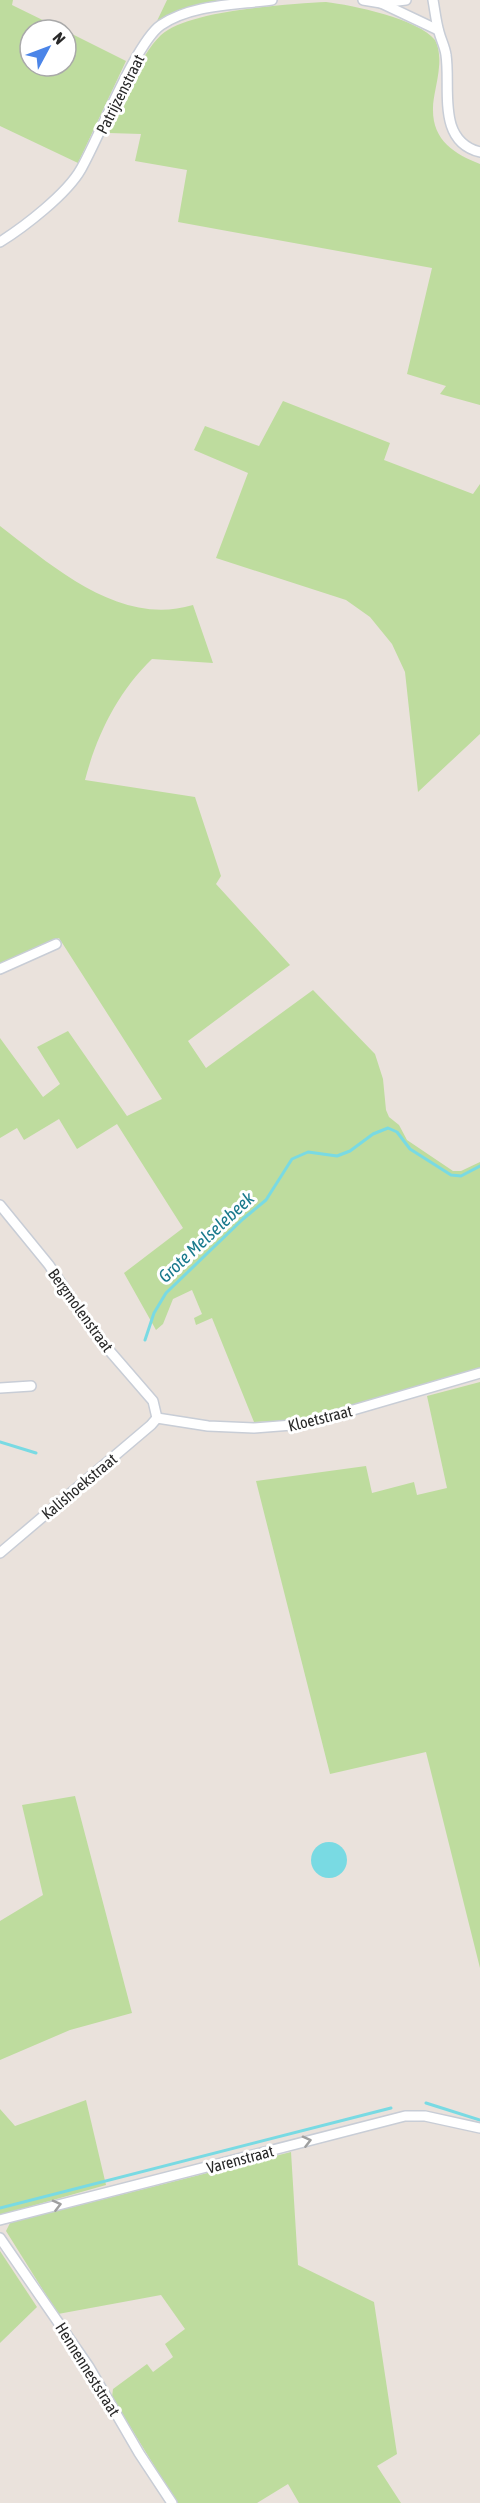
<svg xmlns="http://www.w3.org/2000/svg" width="480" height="2503" viewBox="0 0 480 2503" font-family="'Asap Condensed',sans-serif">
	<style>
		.green { fill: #bedc9e }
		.water { fill: #79dae3 }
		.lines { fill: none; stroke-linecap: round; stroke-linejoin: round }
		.stream { stroke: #79dae3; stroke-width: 3 }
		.street-casing { stroke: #c8cdd6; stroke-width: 12 }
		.street { stroke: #fff; stroke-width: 9 }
		.oneway { stroke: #9f9f9f }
		.labels { text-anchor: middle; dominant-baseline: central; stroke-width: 6; stroke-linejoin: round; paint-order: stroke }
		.street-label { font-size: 16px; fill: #292929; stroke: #fff }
		.water-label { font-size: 18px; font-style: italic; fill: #1a7a8d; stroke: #fff }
	</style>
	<rect width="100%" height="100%" fill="#eae2dc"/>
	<g class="green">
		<polygon points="0,0 13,0 12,5 63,30 30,30 30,66 66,66 66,31 126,61 78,163 0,126"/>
		<polygon points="167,0 220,0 181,9 157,21"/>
		<path d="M326,2C352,5 419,19 435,40C439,47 440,59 439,67C438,81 433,97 433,108C432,140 454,154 480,164V405L440,394L446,386L407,374L432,268L178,222L187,170L135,161L141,134L109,133C122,104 138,57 161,35C188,10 289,4 326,2Z"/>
		<polygon points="283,401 390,443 384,460 473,494 480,484 480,734 418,792 405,672 392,644 370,617 346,600 216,558 248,473 194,450 205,426 259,446"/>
		<path d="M0,526C54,567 120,627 193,605L213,663L152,659C118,692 97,734 85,780L195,797L221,876L216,884L290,965L188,1041L206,1068L313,990L375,1054L383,1079L386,1110L389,1117L399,1125L407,1140L453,1171H461L480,1162V1369L298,1420L254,1422L212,1318L196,1325L194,1318L202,1314L192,1290L173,1299L163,1324L156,1330L124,1273L183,1228L117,1124L77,1149L59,1119L24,1140L17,1128L0,1138V1038L43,1097L60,1084L37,1047L68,1031L127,1116L162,1099L59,938L0,965Z"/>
		<polygon points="480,1382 480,1968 426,1752 330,1774 256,1481 366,1466 372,1493 414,1482 417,1495 447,1488 427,1396"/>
		<polygon points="75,1796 132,2013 70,2030 0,2060 0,1921 43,1895 22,1805"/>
		<polygon points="86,2100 106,2185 0,2215 0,2109 15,2126"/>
		<polygon points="291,2152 298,2265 374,2302 397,2454 377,2466 401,2503 299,2503 288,2484 257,2503 177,2503 112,2397 113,2389 147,2364 153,2372 173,2357 165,2344 185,2329 161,2295 58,2314 6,2231 10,2223 17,2221"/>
		<polygon points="0,2251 37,2307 0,2343"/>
	</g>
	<circle class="water" cx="329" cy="1860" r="18"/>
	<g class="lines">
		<g class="stream">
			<polyline points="145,1340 154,1313 166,1293 243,1219 266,1200 292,1159 308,1152 337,1156 350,1151 373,1134 388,1128 397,1132 410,1149 451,1175 461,1176 480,1166"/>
			<polyline points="0,1442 36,1453"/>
			<polyline points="426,2103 480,2120"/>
			<polyline points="0,2208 391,2108"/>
		</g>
		<defs>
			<g id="street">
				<polyline points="363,0 381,3 406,0"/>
				<path d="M433,0C435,11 436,22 439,32C441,40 445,47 446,55C451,88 436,141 480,152"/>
				<polyline points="381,3 438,30"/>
				<path d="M0,242C24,227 67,194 81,169C99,138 136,42 161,25C192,4 236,5 272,0"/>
				<polyline points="0,969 56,944"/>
				<polyline points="0,1205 49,1265 95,1334 153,1401 157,1418"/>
				<polyline points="0,1388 31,1386"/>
				<polyline points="157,1418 208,1426 254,1428 305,1424 480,1373"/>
				<polyline points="0,1553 151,1425 157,1418"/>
				<polyline points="0,2220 405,2116 425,2116 480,2128"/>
				<polyline points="0,2238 89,2367 139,2453 172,2503"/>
			</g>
		</defs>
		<use href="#street" class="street-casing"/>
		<use href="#street" class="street"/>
	</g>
	<defs><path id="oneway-chevron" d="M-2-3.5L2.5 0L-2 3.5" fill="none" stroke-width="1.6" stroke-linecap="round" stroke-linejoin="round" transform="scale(1.5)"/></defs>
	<g class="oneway">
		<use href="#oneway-chevron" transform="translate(307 2141) rotate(-14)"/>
		<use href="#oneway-chevron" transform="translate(57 2205) rotate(-14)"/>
	</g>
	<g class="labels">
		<g class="street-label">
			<text transform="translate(120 94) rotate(-63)">Patrijzenstraat</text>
			<text transform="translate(81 1310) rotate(54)">Bergmolenstraat</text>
			<text transform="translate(320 1418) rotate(-14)">Kloetstraat</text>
			<text transform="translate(79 1486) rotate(-40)">Kalishoekstraat</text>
			<text transform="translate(240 2159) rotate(-15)">Varenstraat</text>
			<text transform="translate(88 2369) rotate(58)">Hennenneststraat</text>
		</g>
		<g class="water-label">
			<text transform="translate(206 1237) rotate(-43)">Grote Melselebeek</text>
		</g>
	</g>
	<g transform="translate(48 48) rotate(49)"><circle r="28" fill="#ffffff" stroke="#a9a9a9" stroke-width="1.5"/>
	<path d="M0-4.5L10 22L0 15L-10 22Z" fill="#4b85e8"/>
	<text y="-9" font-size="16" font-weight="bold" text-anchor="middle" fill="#292929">N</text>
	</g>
</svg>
